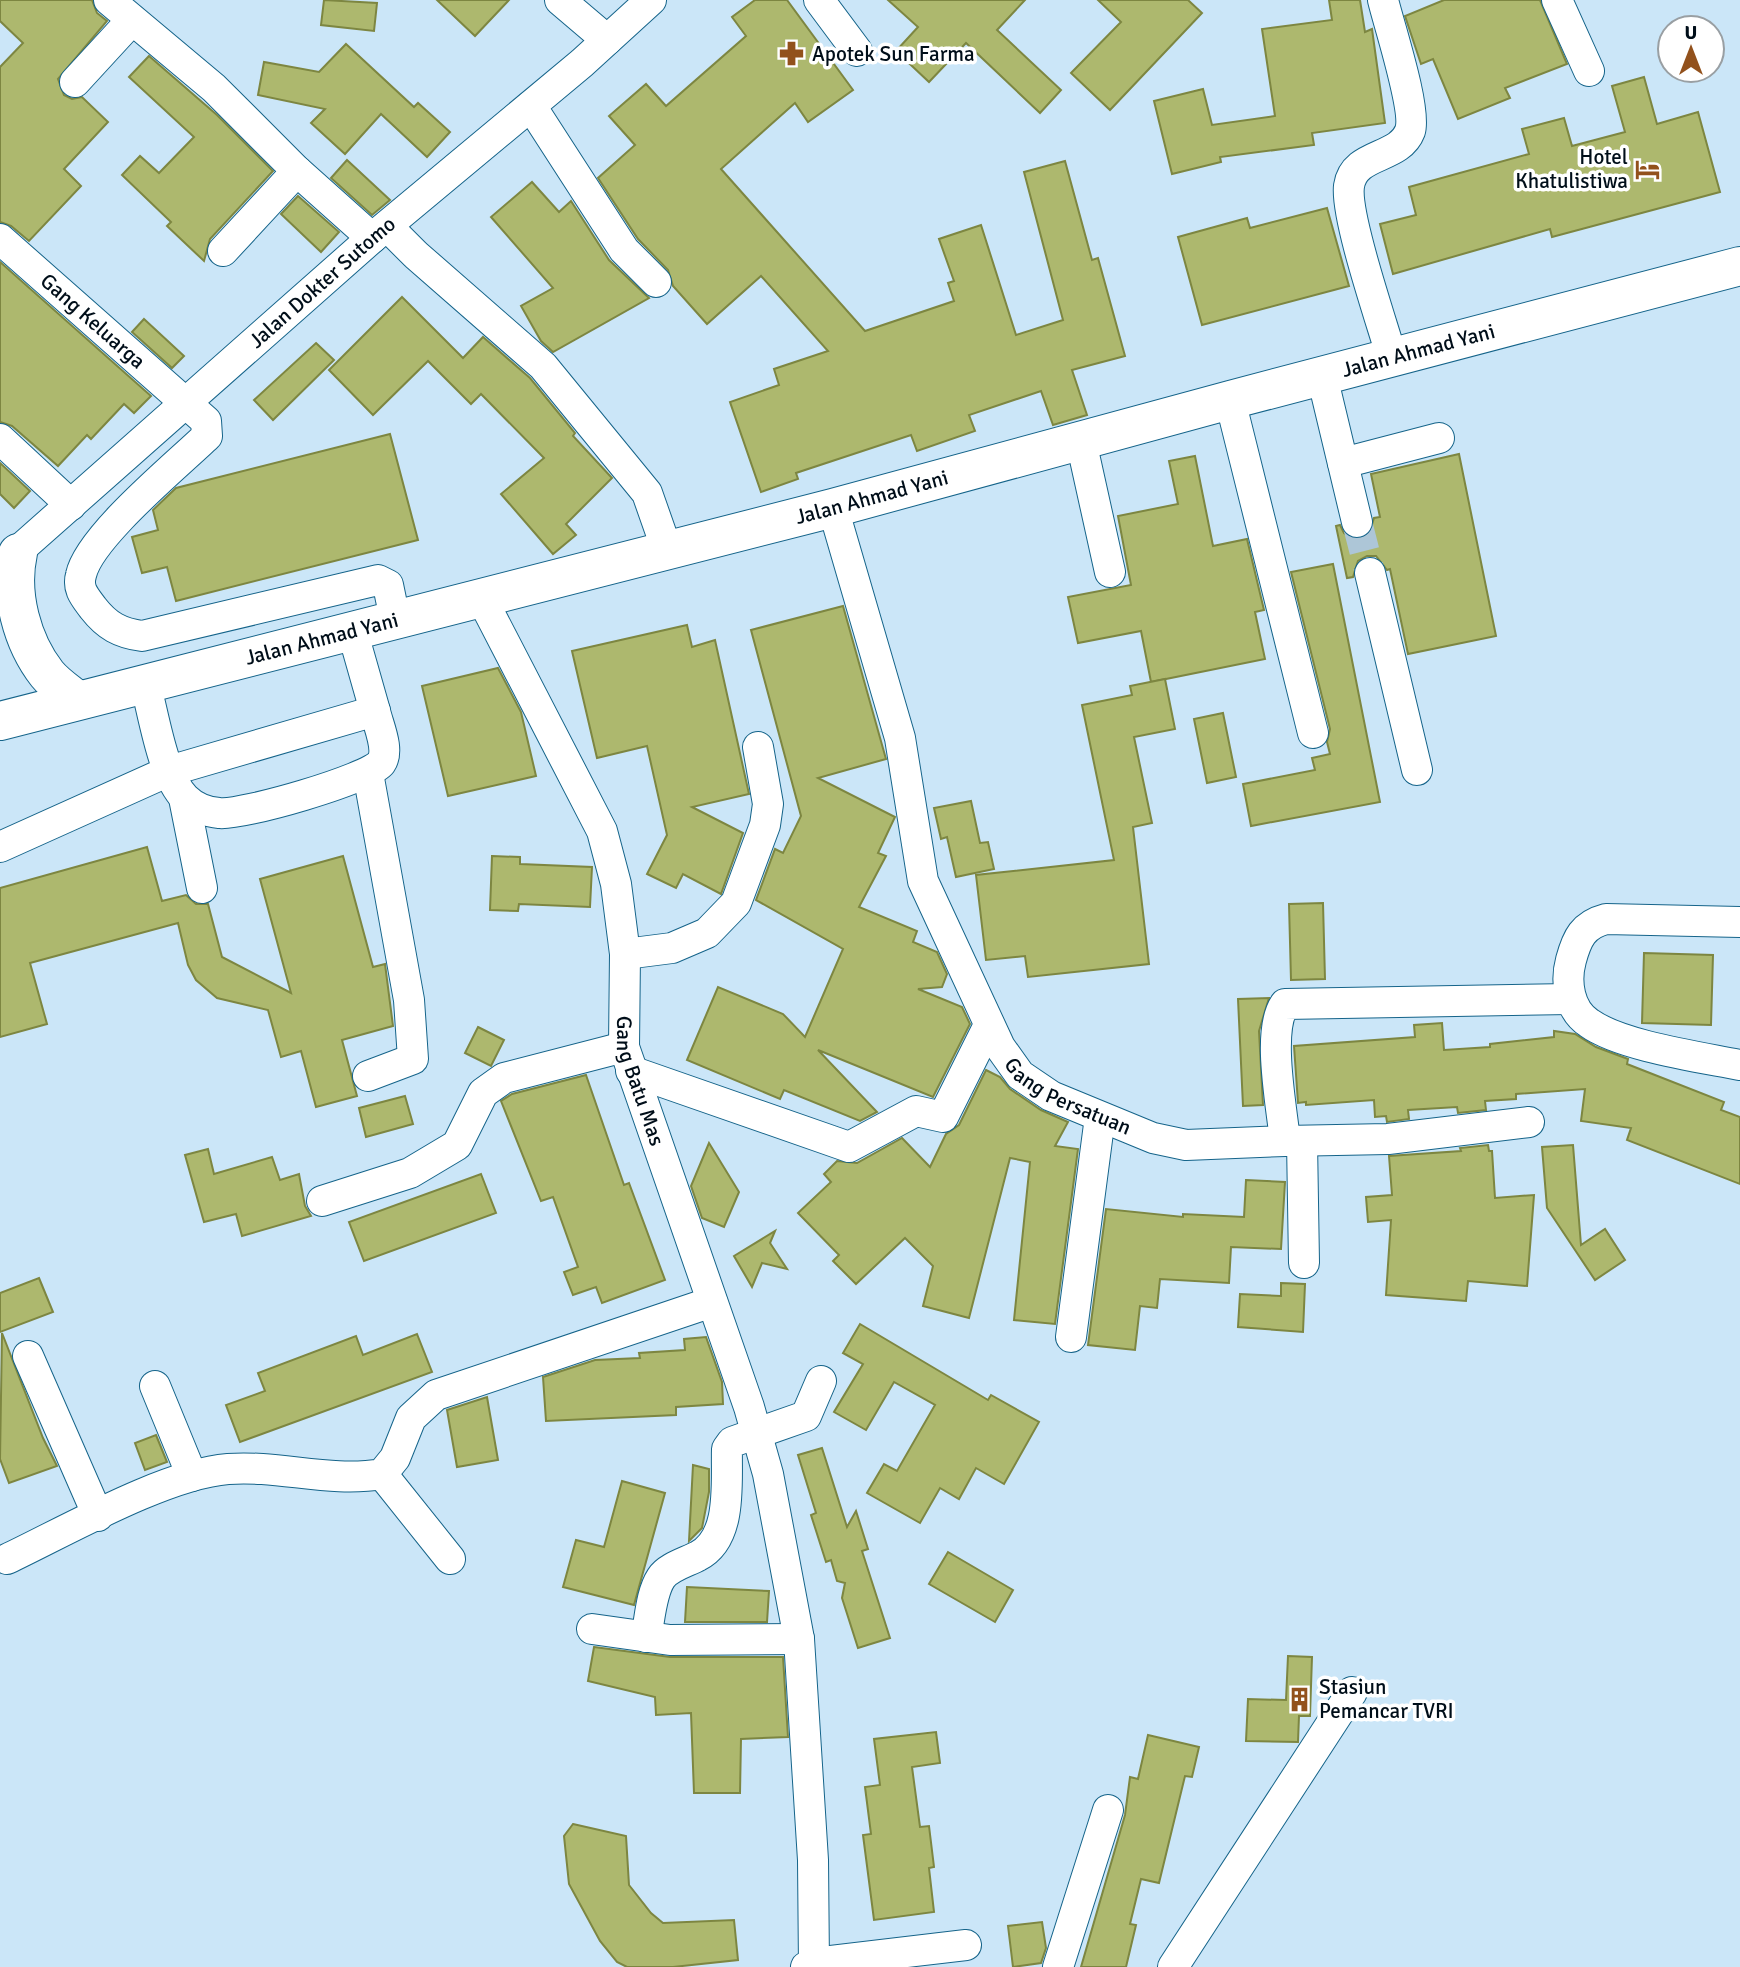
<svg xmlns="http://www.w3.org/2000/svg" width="1740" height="1967" viewBox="0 0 1740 1967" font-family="Signika,sans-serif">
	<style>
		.building { fill: #adb86e; stroke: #7d8641; stroke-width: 2 }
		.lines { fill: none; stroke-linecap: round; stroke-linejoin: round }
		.minor-tunnel { stroke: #adc6d7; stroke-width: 30; stroke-dasharray: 30 15; stroke-linecap: butt }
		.minor-casing { stroke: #15648a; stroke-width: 32 }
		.major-casing { stroke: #15648a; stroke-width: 40 }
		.minor { stroke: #fff; stroke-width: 30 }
		.major { stroke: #fff; stroke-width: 38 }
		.labels { text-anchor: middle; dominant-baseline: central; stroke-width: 7; stroke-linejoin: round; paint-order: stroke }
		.poi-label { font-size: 21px; fill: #000e19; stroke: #fff; text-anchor: start }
		.street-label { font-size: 21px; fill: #000e19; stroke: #fff }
	</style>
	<rect width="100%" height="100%" fill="#cbe6f8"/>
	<g class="building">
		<polygon points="0,0 92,0 97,13 107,21 58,79 64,95 72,99 82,97 108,122 64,169 81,186 29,241 11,226 0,222 0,67 23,43 0,21"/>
		<polygon points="324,0 377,3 374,31 321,25"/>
		<polygon points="437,0 509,0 475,36"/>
		<polygon points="755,0 787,0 853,90 808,122 795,103 721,169 865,331 954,301 948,283 954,281 939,239 981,225 1016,335 1063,320 1024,172 1065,161 1092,260 1098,258 1125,356 1072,370 1087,415 1053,425 1041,391 969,415 975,431 917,451 911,435 796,473 798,479 761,492 730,402 779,385 774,369 828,351 761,276 707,324 673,286 668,270 638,239 598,178 635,145 609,116 646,84 666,106 746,36 732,17"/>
		<polygon points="888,0 1025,0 997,30 1061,90 1040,113 966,43 929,82 896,51 918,27"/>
		<polygon points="1098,0 1188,0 1202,13 1110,110 1071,73 1121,22"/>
		<polygon points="1329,0 1360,0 1365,32 1372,29 1385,123 1312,133 1314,145 1220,157 1221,162 1172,174 1154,101 1203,89 1212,125 1275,116 1262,29 1332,20"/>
		<polygon points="1444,0 1540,0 1567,64 1505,88 1510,98 1458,119 1433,59 1421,64 1405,16"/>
		<polygon points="346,44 414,107 418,103 450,132 427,157 381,114 345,154 311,123 325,109 258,95 264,62 319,72"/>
		<polygon points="149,56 217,115 273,171 210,239 204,261 167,226 171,222 122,175 140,156 159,173 194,137 129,77"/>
		<polygon points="1644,77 1657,124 1698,112 1720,192 1552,237 1550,229 1393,274 1380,224 1416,215 1409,187 1529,154 1522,129 1564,118 1572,146 1625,132 1612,86"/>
		<polygon points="347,160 390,200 372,215 331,178"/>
		<polygon points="532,182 559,212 571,201 609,260 649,298 553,352 541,341 521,306 553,288 491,217"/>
		<polygon points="298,196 339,232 321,252 281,214"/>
		<polygon points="1327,208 1349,286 1202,325 1178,237 1247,218 1250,228"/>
		<polygon points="0,262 151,396 134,413 124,404 91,439 87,435 58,466 12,426 0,422"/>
		<polygon points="402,297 463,358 483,337 530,378 575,433 573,436 612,478 566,524 576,535 553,554 501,494 544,458 481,394 471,404 428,361 373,415 329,370"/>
		<polygon points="144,319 184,356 172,368 132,332"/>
		<polygon points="316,343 334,360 273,420 254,400"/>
		<polygon points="390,434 418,540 176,601 167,567 142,573 132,537 158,530 153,510 176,488"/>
		<polygon points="1459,454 1496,636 1408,654 1390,569 1387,570 1376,556 1367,556 1358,561 1353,577 1347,578 1336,526 1340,525 1344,533 1353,539 1369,534 1374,518 1380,517 1371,474"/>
		<polygon points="1195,456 1213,546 1247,539 1264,610 1255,612 1265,659 1151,682 1141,631 1078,643 1068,597 1131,585 1118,516 1178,504 1169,461"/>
		<polygon points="0,463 30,491 14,508 0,494"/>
		<polygon points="1333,564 1380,802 1251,826 1243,784 1315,770 1312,758 1330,754 1327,742 1330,729 1291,572"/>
		<polygon points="843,606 886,759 818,778 895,817 878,853 886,856 859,907 917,931 913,942 937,952 947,974 942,987 918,989 962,1007 970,1024 933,1097 818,1050 877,1112 860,1121 784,1090 780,1099 687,1060 718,987 783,1014 805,1037 843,949 756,900 775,849 783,853 801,816 751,630"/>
		<polygon points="687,625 692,647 715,640 749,794 692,807 743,833 721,894 683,874 676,888 647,874 667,835 647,746 597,758 572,651"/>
		<polygon points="498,668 521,712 536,776 448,796 422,686"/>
		<polygon points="1165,679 1175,729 1134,737 1152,823 1133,827 1149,964 1028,977 1025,956 986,960 976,875 1114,860 1082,705 1132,695 1130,686"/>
		<polygon points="1223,713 1236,777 1207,783 1194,719"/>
		<polygon points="971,801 980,843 988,842 994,869 956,877 947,837 941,839 934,808"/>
		<polygon points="147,847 162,901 186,895 196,904 208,904 222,957 291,993 260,879 343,856 373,967 385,964 393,1026 342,1040 357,1096 316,1107 301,1051 281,1057 268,1010 217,998 196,980 188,965 178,923 30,963 47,1024 0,1037 0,888"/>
		<polygon points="492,856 520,857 520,864 592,867 590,907 519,904 518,911 490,910"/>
		<polygon points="1323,903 1325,979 1291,980 1289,904"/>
		<polygon points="1644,953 1713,955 1711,1025 1642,1023"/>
		<polygon points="1269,998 1259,1031 1263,1105 1243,1106 1238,999"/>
		<polygon points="1442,1023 1444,1050 1490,1047 1490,1044 1554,1037 1554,1031 1575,1034 1596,1047 1628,1059 1627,1064 1724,1102 1721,1110 1740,1117 1740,1184 1627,1140 1631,1128 1581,1121 1585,1089 1516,1094 1516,1099 1485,1101 1486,1110 1458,1113 1457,1107 1408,1110 1409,1119 1387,1122 1386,1116 1375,1117 1374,1100 1306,1105 1306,1102 1298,1103 1294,1046 1415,1037 1414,1025"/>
		<polygon points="478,1027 504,1040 491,1066 465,1053"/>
		<polygon points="986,1070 1000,1077 1010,1089 1041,1110 1068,1122 1055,1146 1078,1149 1055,1324 1014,1320 1030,1162 1010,1158 969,1318 923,1306 933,1266 905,1238 856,1284 833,1261 839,1255 798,1213 831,1182 824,1174 837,1161 857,1163 902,1138 930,1167 946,1134 959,1125"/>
		<polygon points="586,1075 624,1185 629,1183 665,1280 602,1303 596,1287 573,1295 564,1272 578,1267 553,1197 541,1201 501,1101 512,1094"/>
		<polygon points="405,1096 413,1124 366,1137 359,1108"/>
		<polygon points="709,1143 739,1192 724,1227 702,1218 691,1186"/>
		<polygon points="1488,1145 1489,1151 1492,1151 1495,1198 1534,1195 1527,1286 1468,1281 1466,1301 1386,1295 1391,1220 1368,1222 1366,1197 1392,1195 1389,1156 1461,1151 1460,1148"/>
		<polygon points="1573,1145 1581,1245 1605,1229 1625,1260 1595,1280 1547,1208 1542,1147"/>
		<polygon points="208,1149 214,1174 272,1157 280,1180 299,1174 305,1206 311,1216 242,1236 236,1214 204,1222 185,1155"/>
		<polygon points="481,1174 496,1213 364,1261 349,1222"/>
		<polygon points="1246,1180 1285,1182 1281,1249 1231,1247 1229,1283 1160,1279 1157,1308 1140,1306 1135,1350 1088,1345 1106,1209 1183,1217 1183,1214 1244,1217"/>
		<polygon points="775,1231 770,1243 787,1269 762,1263 752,1287 734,1256"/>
		<polygon points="39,1278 53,1312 0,1332 0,1293"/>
		<polygon points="1281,1283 1305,1284 1303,1332 1238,1327 1240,1294 1281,1296"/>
		<polygon points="860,1324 988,1400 991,1395 1039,1422 1004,1484 976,1468 959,1499 940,1488 920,1523 867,1493 884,1464 897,1471 935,1405 894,1382 866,1430 834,1412 863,1364 843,1353"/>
		<polygon points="2,1333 43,1438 57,1466 9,1483 0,1459"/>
		<polygon points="417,1334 432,1372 240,1442 226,1405 265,1391 258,1373 356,1336 363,1355"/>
		<polygon points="706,1337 722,1382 723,1404 676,1407 676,1415 546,1421 543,1377 595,1360 640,1358 639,1353 685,1350 684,1339"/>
		<polygon points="487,1397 498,1460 457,1467 447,1410"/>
		<polygon points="156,1435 167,1462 145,1470 135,1443"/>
		<polygon points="822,1448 847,1527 856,1511 868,1549 862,1551 890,1638 858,1648 842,1598 845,1583 837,1581 831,1560 826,1562 811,1515 816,1513 798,1455"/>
		<polygon points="693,1465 709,1469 709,1492 702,1528 689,1541"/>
		<polygon points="622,1481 665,1493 634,1605 563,1587 576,1540 604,1547"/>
		<polygon points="948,1552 1013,1590 995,1622 929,1584"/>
		<polygon points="687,1587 769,1591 767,1622 685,1622"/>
		<polygon points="594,1647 670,1657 783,1657 788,1737 741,1739 740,1793 694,1793 691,1713 656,1715 655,1697 588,1681"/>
		<polygon points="1288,1656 1312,1657 1310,1716 1299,1716 1298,1742 1246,1741 1248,1699 1286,1700"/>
		<polygon points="936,1732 940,1763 912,1767 920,1827 929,1826 934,1867 929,1868 934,1912 874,1920 863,1835 871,1834 865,1787 880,1785 874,1739"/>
		<polygon points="1148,1735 1199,1747 1192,1777 1185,1776 1159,1883 1141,1879 1130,1924 1136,1925 1126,1967 1081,1967 1125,1815 1130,1777 1138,1779"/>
		<polygon points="573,1824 626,1836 629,1885 651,1913 663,1923 734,1920 738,1960 673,1967 627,1967 617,1962 600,1941 569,1884 564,1836"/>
		<polygon points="1042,1922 1046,1948 1041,1963 1013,1967 1008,1926"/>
	</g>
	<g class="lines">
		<polyline class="minor-tunnel" points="1357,522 1370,573"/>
		<defs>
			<g id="minor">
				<polyline points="109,0 214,88 297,171 372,238"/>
				<polyline points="560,0 607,40"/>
				<polyline points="819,0 857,51"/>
				<path d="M1383,0C1389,25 1417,110 1410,131C1399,160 1354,152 1349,186C1345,216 1382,323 1392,358"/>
				<polyline points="1557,0 1589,71"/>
				<polyline points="75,82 132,20"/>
				<polyline points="531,106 624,250 656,282"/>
				<polyline points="387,226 416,255 543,366 647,493 667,550"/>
				<path id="s1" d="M0,239L206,421L207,436C177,465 89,537 81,575C77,589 85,597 93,608C107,626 120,633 142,636L378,580L388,585L395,619"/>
				<polyline points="223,251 297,171"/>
				<polyline points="1322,376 1357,522"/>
				<polyline points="1230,400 1313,733"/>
				<polyline points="0,439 71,505"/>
				<polyline points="1081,441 1110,572"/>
				<polyline points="1343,463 1439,438"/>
				<path id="s2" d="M833,508L900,738L923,881L1000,1047L1020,1075L1051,1096L1153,1138L1186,1145L1285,1141C1282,1108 1266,1030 1285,1004L1570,999"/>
				<path id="s3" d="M0,567L372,238L582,63L651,0"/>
				<polyline points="1370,573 1417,770"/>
				<path id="s4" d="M481,597L602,831L616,884L625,954L624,1047L749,1407L768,1474L799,1639L813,1860L814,1967"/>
				<path d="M145,683C154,715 162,775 185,798C194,807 207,812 219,813C241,816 369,779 381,763C390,750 378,725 375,711"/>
				<polyline points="368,773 409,1000 413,1059 368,1076"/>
				<polyline points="184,798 202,888"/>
				<polyline points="0,847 169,771 375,711 352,630"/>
				<path d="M1740,922L1606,919C1583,925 1577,938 1571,960C1565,982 1569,1010 1589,1023C1621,1046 1700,1057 1740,1065"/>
				<polyline points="625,954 672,948 707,933 736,903 765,825 768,804 758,747"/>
				<polyline points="631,1071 849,1147 916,1111 943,1117 989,1025"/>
				<polyline points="1285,1141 1388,1139 1529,1122"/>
				<polyline points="1302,1141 1304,1263"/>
				<polyline points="322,1201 410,1173 457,1145 483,1093 504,1078 624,1047"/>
				<polyline points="1071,1337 1100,1117"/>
				<polyline points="28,1356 98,1516"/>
				<polyline points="155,1386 192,1476"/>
				<polyline points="382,1474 450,1559"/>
				<path d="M7,1559C66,1531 165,1474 228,1469C279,1465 330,1483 382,1474L395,1458L411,1418L436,1395L712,1302"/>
				<polyline points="592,1629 670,1640 799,1639"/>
				<path d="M646,1637C650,1619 651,1593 661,1578C668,1567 687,1562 698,1556C733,1538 726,1482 727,1449L732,1442L806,1416L821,1381"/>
				<polyline points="806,1967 814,1963 966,1945"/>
				<polyline points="1058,1967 1108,1810"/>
				<polyline points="1173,1967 1352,1692"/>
			</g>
			<g id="major">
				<path d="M18,553C9,594 22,642 47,674C55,684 67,692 77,700"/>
				<path id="s5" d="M0,721L833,508L1230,400L1740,266"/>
			</g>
		</defs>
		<use href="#minor" class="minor-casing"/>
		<use href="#major" class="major-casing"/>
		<use href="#minor" class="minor"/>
		<use href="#major" class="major"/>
	</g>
	<defs>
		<symbol id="pharmacy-bare" viewBox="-9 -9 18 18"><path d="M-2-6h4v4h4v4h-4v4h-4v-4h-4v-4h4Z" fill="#92511c" stroke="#fff" stroke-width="2.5" paint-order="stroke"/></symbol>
		<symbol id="hotel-bare" viewBox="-9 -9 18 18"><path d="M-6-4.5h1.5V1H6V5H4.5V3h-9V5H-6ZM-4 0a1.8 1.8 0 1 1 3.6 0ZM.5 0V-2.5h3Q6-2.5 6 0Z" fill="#92511c" stroke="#fff" stroke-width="2.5" paint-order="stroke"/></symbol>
		<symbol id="building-bare" viewBox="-9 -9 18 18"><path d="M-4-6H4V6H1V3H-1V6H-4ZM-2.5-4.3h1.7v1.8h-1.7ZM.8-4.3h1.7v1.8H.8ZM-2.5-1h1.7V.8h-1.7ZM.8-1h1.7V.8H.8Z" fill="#92511c" stroke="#fff" stroke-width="2.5" paint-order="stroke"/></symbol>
	</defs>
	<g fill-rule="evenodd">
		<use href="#pharmacy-bare" x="774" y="36" width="35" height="35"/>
		<use href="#hotel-bare" x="1630" y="152" width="35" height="35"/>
		<use href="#building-bare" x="1282" y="1682" width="35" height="35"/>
	</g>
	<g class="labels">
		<g class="poi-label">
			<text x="812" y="54">Apotek Sun Farma</text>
			<text x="1628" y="157" text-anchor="end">Hotel<tspan x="1628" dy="24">Khatulistiwa</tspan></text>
			<text x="1319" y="1687">Stasiun<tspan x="1319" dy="24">Pemancar TVRI</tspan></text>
		</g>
		<g class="street-label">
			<text stroke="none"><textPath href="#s3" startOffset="430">Jalan Dokter Sutomo</textPath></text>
			<text stroke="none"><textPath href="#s1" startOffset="124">Gang Keluarga</textPath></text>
			<text stroke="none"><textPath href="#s5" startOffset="1466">Jalan Ahmad Yani</textPath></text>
			<text stroke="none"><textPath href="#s5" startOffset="900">Jalan Ahmad Yani</textPath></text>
			<text stroke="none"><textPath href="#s5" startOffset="332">Jalan Ahmad Yani</textPath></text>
			<text stroke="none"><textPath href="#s4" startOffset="518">Gang Batu Mas</textPath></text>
			<text stroke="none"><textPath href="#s2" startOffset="654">Gang Persatuan</textPath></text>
		</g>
	</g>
	<g transform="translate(1691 49)"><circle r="33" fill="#ffffff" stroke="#999fa3" stroke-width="2"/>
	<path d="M0-5L12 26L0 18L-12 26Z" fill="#92511c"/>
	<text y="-10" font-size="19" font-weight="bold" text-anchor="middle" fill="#000e19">U</text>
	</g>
</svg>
